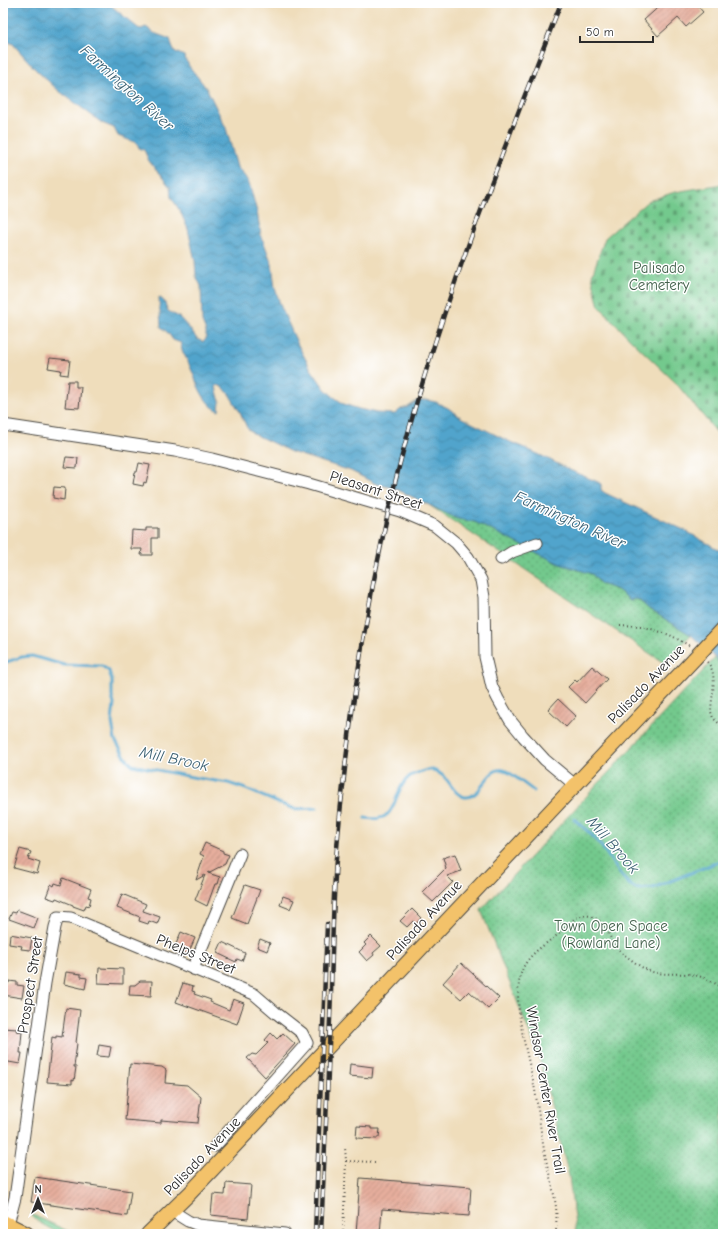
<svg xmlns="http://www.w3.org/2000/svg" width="726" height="1237" viewBox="0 0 726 1237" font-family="'Comic Neue',sans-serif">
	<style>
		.green { fill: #73c98d; stroke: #4f7a5c }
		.cemetery { fill: url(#cemetery-stones); stroke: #4f7a5c }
		.park { fill: url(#park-dots); stroke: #4f7a5c }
		.water { fill: url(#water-waves); stroke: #3e687c }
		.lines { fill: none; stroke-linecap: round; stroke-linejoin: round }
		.stream { stroke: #51a4cc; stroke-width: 3 }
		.building { fill: url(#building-hatch) }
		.minor-casing { stroke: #484641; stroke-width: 13 }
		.major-casing { stroke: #484641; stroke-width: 16 }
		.path { stroke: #484641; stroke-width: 2; stroke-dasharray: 1 3; stroke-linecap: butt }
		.minor { stroke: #fff; stroke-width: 11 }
		.major { stroke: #f3c26a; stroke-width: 14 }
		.rail-casing { stroke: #2b2b2b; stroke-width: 4.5 }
		.rail { stroke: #fff; stroke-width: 3; stroke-dasharray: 9; stroke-linecap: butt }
		.major-bridge-casing { stroke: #484641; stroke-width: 16; stroke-linecap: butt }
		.major-bridge { stroke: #f3c26a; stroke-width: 14 }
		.labels { text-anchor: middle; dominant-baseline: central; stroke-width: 3; stroke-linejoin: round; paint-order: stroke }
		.park-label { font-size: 15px; fill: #44624d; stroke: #fff }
		.street-label { font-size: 15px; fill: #2b2b2b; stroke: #fff }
		.water-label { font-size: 16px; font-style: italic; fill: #3c6173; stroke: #fff }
	</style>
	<defs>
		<pattern id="cemetery-stones" width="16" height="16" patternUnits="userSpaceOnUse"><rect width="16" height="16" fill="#73c98d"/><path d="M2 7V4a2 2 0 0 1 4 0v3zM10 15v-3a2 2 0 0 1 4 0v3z" fill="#5fa373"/></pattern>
		<pattern id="park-dots" width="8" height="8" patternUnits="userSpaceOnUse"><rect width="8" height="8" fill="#73c98d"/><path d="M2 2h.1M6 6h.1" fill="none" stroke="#5fa373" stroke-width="1.8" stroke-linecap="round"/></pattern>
		<pattern id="water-waves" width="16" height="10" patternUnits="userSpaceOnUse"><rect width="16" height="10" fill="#51a4cc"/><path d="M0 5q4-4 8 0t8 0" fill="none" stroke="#4386a6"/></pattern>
		<pattern id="building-hatch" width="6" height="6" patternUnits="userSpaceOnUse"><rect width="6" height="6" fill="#e6ae9d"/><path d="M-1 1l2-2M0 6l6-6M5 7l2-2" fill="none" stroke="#bb8e80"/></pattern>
	</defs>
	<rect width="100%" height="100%" fill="#fff"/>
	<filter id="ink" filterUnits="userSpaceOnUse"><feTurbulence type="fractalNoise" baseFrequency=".025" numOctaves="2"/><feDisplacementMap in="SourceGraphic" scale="8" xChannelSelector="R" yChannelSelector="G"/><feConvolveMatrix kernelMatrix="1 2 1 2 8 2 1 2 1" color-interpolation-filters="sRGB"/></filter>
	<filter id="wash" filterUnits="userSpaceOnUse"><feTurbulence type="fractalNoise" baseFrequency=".012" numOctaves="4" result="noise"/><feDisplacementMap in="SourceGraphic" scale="16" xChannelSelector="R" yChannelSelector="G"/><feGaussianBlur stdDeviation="0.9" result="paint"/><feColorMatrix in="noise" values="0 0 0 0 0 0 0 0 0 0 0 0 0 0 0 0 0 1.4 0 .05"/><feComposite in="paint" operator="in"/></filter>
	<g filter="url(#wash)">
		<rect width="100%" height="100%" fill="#efddbb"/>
		<path class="green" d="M31,1214L74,1234C71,1234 67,1234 64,1234C57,1233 33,1221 31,1214Z"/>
		<polygon class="cemetery" points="723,184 723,440 675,382 630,339 599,306 596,295 592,275 605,238 648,201 675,192"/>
		<g class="park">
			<polygon points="426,503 458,519 475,522 483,526 560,564 592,574 601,584 618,590 630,600 637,599 649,609 691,635 664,663"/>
			<polygon points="715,658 723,667 723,1234 576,1234 569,1176 539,1057 481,910"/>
		</g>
		<path class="water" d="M3,3H108L138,28L141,29L146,27L154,33L170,39L174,51L184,56L189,66L207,89L226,128L237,167L246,178L250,186L257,212L261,235L272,264L275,288L281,307L299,347L311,369L325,389L334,397L344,404L359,409L377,413L395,414L401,409L408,407L417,401L426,400L436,402L448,408L462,418L506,440L538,454L574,472L598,482L601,484V490L605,493L684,530L723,552V667L713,655L691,635L649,609L639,600L636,599L630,600L618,590L601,584L592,574L560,564L483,526L475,522L458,519L394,488L376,484L351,471L291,452L254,434L247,428L240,412L229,394L224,388L218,385L216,387L220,402L219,411C200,402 196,377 187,360C184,354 181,350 181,343L173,340L168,333L161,327L159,297L164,301L168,311L179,317L189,328L197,339L203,342L206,339V332L202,322L201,286L196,276L195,261L188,229L180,211L171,197L170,187L149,161L144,150L139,148L137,143L118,136L114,128L102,123L59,91L36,70L13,44L7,41H3Z"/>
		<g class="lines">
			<g class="stream">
				<polyline points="3,663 22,657 32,656 64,665 102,666 109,671 112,681 112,697 114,704 112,722 115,740 126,758 132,765 197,778 228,783 246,789 281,804 295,809 317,808"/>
				<path d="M365,818C401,824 390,793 409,777C414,773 423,771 430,769C436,771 441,773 445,778C451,784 456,796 465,797C482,799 487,765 504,770C509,771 528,787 534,791"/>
				<polyline points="574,819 590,833 602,847 621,875 630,885 636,889 653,888 723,860"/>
			</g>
		</g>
		<g id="blocks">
			<g class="building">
				<polygon points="663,3 695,3 703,12 686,27 678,18 658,36 644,20"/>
				<polygon points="50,358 70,360 68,375 60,374 61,370 48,368"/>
				<polygon points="68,381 76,381 76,387 81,387 79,408 65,407"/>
				<polygon points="66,457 78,458 77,468 64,467"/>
				<polygon points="139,463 150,465 146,483 144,482 143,486 133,484 135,472 137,472"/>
				<polygon points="54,487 65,488 64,500 53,498"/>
				<polygon points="146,528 158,528 158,538 152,538 152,555 141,555 142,549 131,549 132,530 146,531"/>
				<polygon points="592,666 607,679 585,703 568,687 575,680 577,682"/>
				<polygon points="558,699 576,716 566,727 548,710"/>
				<polygon points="205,843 223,851 223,853 229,855 225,864 208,873 220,877 218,884 215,884 207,906 195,900 205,875 196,880 204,856 200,854"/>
				<polygon points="20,849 31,852 28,859 40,863 37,874 14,868"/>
				<polygon points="455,854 461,871 447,876 453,882 433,902 422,892 446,868 443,858"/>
				<polygon points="63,878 91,889 88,897 91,898 89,906 86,905 84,910 73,906 73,905 56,898 55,900 46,897 51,884 54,886 55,883 61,885"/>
				<polygon points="245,885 260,890 247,924 232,918"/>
				<polygon points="122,894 146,904 143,911 160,917 157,924 149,921 148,924 139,921 140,917 117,908"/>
				<polygon points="283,896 294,900 290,909 280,905"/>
				<polygon points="412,909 421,918 416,924 413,921 407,927 400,921"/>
				<polygon points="17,910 38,918 34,928 9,919 12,912 16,913"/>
				<polygon points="181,932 195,938 188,954 174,949"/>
				<polygon points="10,934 32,938 30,950 21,949 22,946 9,944"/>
				<polygon points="371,936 381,946 373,953 374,955 367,961 359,952 366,945 364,943"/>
				<polygon points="260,939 270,943 267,951 257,947"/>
				<polygon points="222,942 245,953 242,961 237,959 236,962 217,953"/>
				<polygon points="461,963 499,998 488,1009 469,991 461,999 443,983"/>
				<polygon points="99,968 123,969 123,984 98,983"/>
				<polygon points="66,972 81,974 81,977 87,978 85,989 64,984"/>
				<polygon points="9,981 17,982 17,985 24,986 22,998 3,995 3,982 9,983"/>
				<polygon points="140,981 152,981 151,996 129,995 130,985 135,985"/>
				<polygon points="183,983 193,986 192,991 195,992 194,994 211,1000 210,1002 229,1010 233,999 244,1003 237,1024 176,1002"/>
				<polygon points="66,1008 80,1010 76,1043 77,1043 74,1067 76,1067 74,1081 72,1080 72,1084 47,1082 52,1037 56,1038 56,1036 62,1037"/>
				<polygon points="3,1028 17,1029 16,1031 22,1032 20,1053 22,1053 20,1064 3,1061"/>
				<polygon points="271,1033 277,1039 283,1033 295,1044 265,1077 247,1058 252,1054 256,1055 268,1043 265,1040"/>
				<polygon points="99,1045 111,1047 109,1057 97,1056"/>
				<polygon points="130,1064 162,1067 166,1070 165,1083 187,1085 201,1097 198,1123 161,1120 161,1123 125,1120"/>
				<polygon points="350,1064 373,1067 372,1078 349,1076"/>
				<polygon points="357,1126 371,1127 371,1129 380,1129 379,1137 377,1137 377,1139 356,1138"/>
				<polygon points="35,1177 131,1191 127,1216 31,1202"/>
				<polygon points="360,1178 471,1187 469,1216 382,1209 380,1234 356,1234"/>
				<polygon points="226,1183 251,1185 248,1219 211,1215 213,1194 225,1195"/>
			</g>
		</g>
	</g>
	<g filter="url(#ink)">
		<use href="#blocks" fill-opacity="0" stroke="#484641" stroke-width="1"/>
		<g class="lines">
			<defs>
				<g id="minor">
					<polyline points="3,425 175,451 212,459 309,484 400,511 435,526 456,543 468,557 481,580 484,597 485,657 492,687 498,699 510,720 523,736 545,760 575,785"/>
					<polyline points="501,559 512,552 537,543"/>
					<polyline points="193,969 240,854"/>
					<polyline points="172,1211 188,1221 198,1225 285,1234"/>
					<polyline points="8,1224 15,1198 45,983 55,927 58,917 71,918 254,994 275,1012 302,1033 307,1043 215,1146"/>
				</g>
				<g id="major">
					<polyline points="3,1222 27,1234"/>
					<polyline points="148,1234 190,1193 694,659"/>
				</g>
			</defs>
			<use href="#minor" class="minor-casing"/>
			<use href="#major" class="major-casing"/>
			<g class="path">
				<polyline points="620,625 642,626 670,635 690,646"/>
				<path d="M707,662C719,674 711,696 711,712L713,718L723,727"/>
				<polyline points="346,1161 376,1162"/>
				<polyline points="343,1234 346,1161 345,1147"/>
				<path d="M556,1234C556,1225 557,1216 556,1207C554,1191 549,1175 546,1159C541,1137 539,1113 535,1090C529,1057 509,1000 523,968C530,953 547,943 560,933C569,925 575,913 590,916C607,921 608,938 618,949C624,955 638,965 645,969C659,976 672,973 687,974C701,975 711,981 723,988"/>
			</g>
			<use href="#minor" class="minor"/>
			<use href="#major" class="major"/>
			<defs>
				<g id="rail">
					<polyline points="315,1234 327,924"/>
					<path d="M321,1234C325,1154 328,1073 331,993C332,948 333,904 336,859C345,747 361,636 385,526C424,346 494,174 561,3"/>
				</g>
			</defs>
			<use href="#rail" class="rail-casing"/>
			<use href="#rail" class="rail"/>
			<defs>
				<polyline id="major-bridge" points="694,659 723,628"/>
			</defs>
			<use href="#major-bridge" class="major-bridge-casing"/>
			<use href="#major-bridge" class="major-bridge"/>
		</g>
	</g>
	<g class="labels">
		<g class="park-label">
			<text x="659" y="268">Palisado<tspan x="659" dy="17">Cemetery</tspan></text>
			<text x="611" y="926">Town Open Space<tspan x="611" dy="17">(Rowland Lane)</tspan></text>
		</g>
		<g class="street-label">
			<text transform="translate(376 490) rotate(18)">Pleasant Street</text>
			<text transform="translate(646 684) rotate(-46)">Palisado Avenue</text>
			<text transform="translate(424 920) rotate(-47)">Palisado Avenue</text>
			<text transform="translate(196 954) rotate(22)">Phelps Street</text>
			<text transform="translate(30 985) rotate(-81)">Prospect Street</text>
			<text transform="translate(546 1090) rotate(80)">Windsor Center River Trail</text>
			<text transform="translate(202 1156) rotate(-46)">Palisado Avenue</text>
		</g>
		<g class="water-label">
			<text transform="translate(127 88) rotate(42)">Farmington River</text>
			<text transform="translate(570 520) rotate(24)">Farmington River</text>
			<text transform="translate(174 759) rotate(12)">Mill Brook</text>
			<text transform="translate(613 845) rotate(49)">Mill Brook</text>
		</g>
	</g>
	<rect width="726" height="1237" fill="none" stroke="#fff" stroke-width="16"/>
	<g transform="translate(38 1199)" stroke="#ffffff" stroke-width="3" paint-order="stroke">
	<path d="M0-3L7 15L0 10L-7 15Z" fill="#2b2b2b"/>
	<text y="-6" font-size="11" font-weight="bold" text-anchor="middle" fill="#2b2b2b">N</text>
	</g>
	<path d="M580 36v6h73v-6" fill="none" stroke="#2b2b2b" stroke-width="2"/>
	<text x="586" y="36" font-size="12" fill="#2b2b2b" stroke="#ffffff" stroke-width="3" paint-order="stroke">50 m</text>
</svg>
